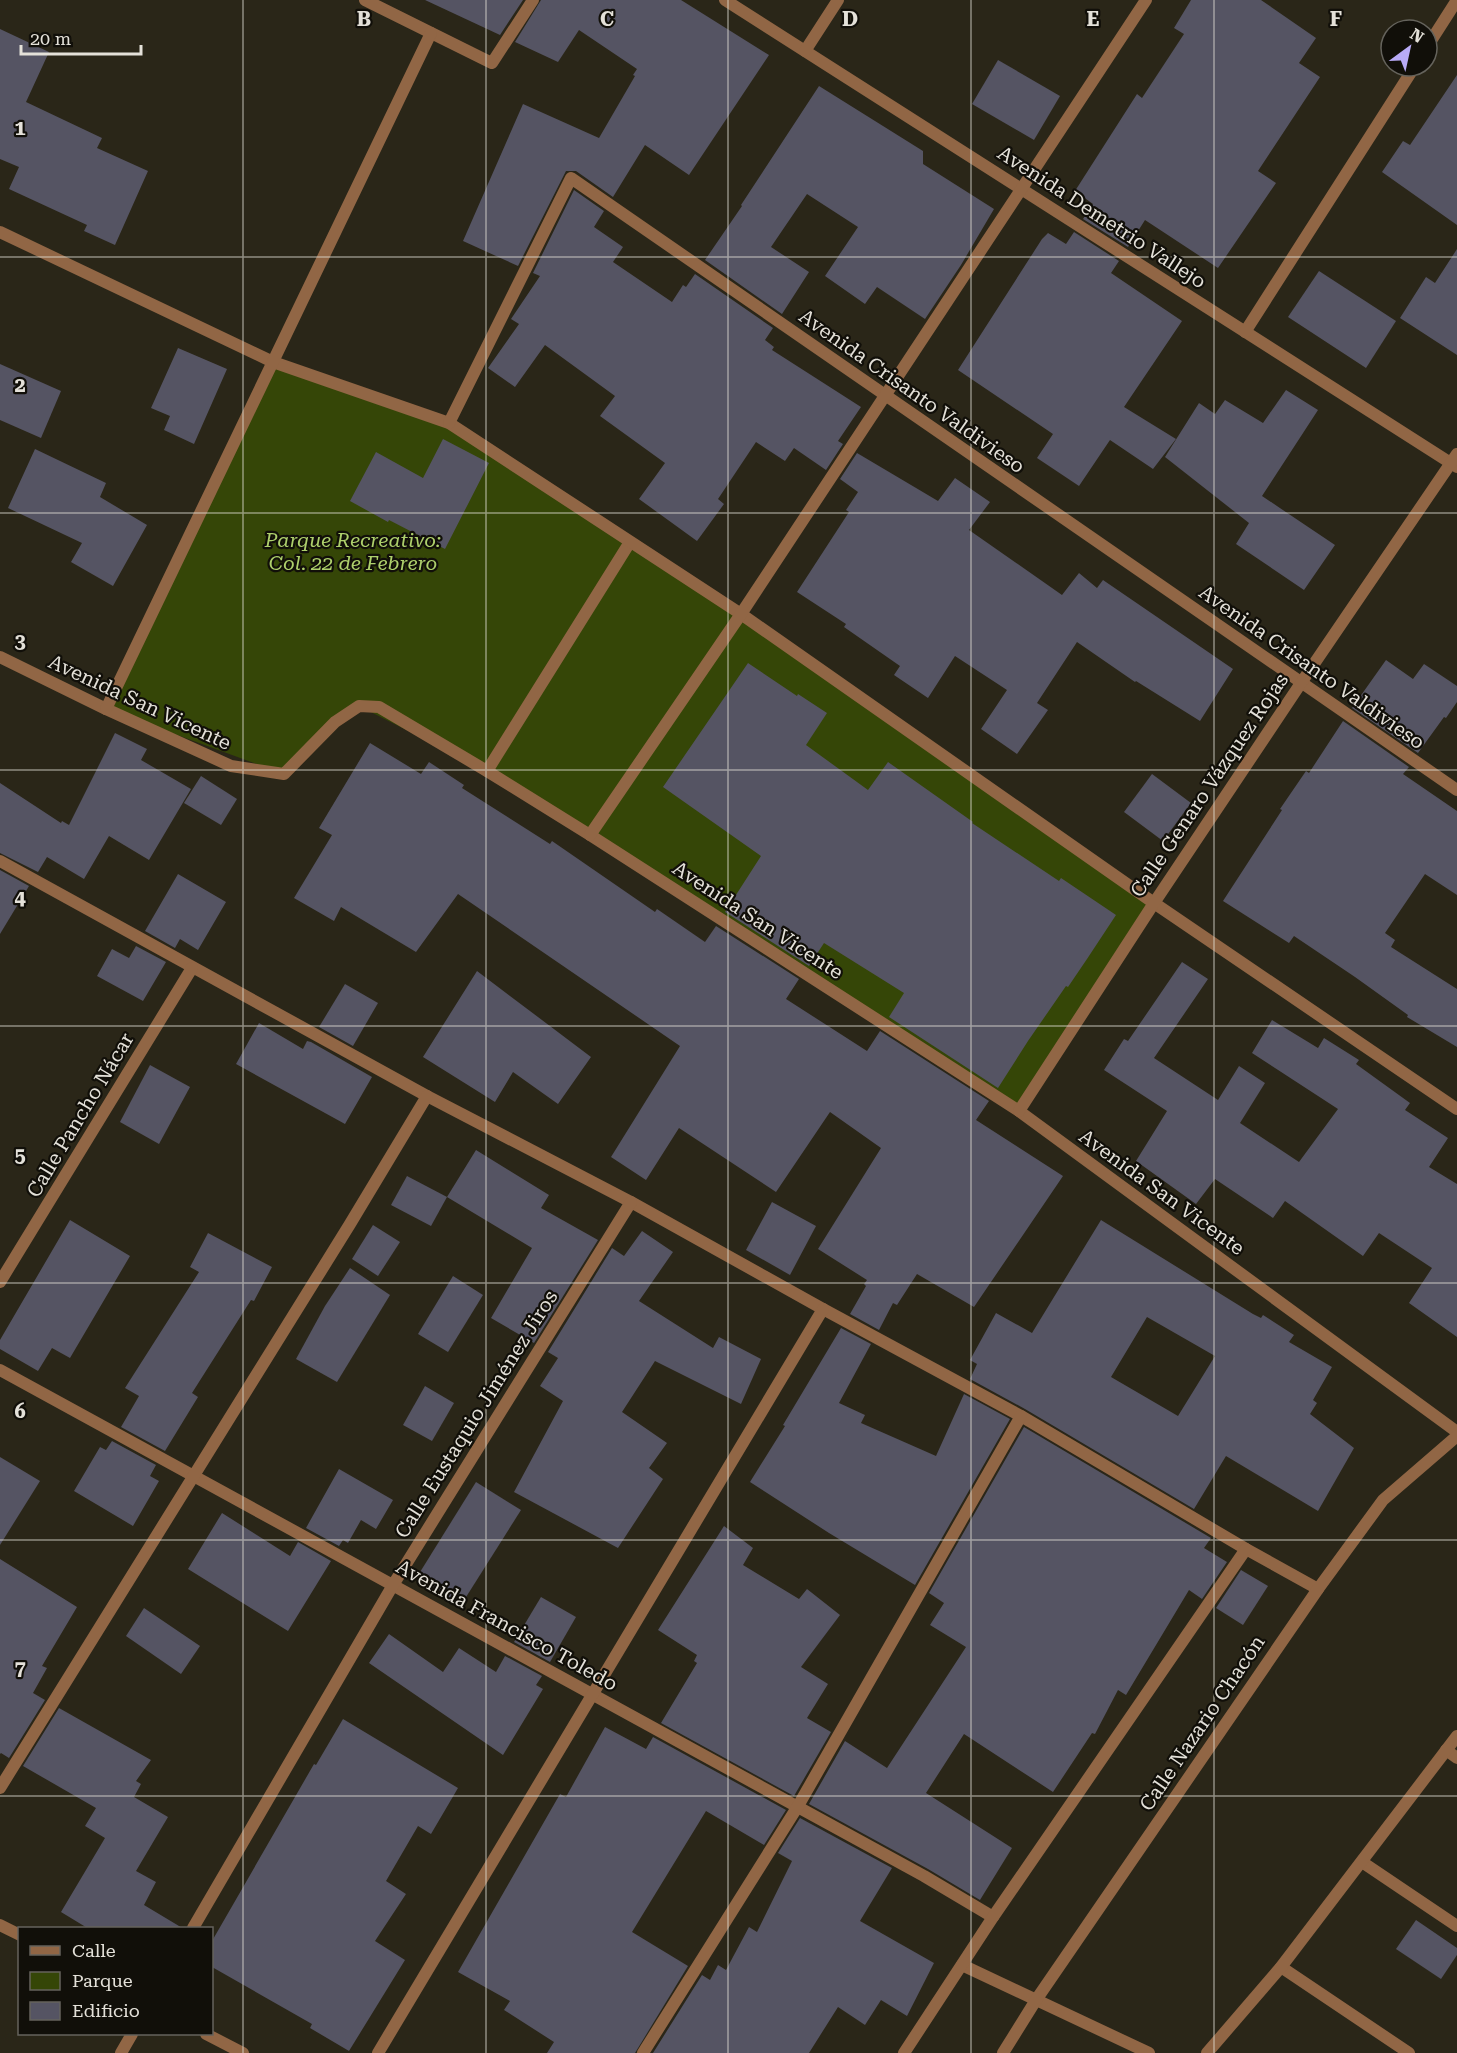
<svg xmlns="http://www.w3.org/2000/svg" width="1457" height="2053" viewBox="0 0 1457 2053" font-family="'Roboto Serif',serif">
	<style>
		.green { fill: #354607 }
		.building { fill: #555463; fill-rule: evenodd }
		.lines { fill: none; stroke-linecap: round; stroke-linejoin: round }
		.pedestrian { stroke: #916645; stroke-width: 12 }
		.minor { stroke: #916645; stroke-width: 12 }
		.grid { fill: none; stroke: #e4e1d9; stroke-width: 1.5; stroke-opacity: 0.55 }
		.labels { text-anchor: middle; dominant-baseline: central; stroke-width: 4.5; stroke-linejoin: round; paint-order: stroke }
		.street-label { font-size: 20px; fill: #e4e1d9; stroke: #110f09 }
		.park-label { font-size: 20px; font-style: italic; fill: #aed06c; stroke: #110f09 }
		.grid-label { font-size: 20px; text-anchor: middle; font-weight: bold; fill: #e4e1d9; stroke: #110f09; stroke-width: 4.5; stroke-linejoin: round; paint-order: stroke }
	</style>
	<rect width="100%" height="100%" fill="#2a2618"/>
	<polygon class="green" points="273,362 449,423 630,542 1154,903 1019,1111 487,771 359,706 284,774 106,709"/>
	<g class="building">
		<polygon points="425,0 523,0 500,35"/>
		<polygon points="541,0 681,0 769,55 689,175 645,145 613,197 576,171 566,171 518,266 463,241 523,104 599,138 635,76 633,75 637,69 579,30 558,62 515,42"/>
		<polygon points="1191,0 1261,0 1316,38 1299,63 1320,77 1258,171 1276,183 1218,268 1145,220 1128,247 1083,219 1093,204 1075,191 1137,94 1142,98 1184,34 1174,28"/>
		<polygon points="0,29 49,52 26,102 102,138 97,148 148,171 115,245 84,231 87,225 9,189 19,167 0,159"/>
		<polygon points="998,60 1060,96 1034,140 972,104"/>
		<polygon points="1457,75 1457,225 1382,172 1403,141 1410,145"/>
		<polygon points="819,86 923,151 923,164 994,209 961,265 925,319 877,287 865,304 825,276 858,227 807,194 771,247 809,272 782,314 705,260 742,206 741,205"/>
		<polygon points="574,190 604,211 594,227 623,247 613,262 672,302 683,285 686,287 695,274 773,328 765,340 774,347 772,350 861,407 838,441 843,444 826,470 794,448 785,461 756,442 718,499 724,504 697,541 639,499 665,463 600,416 615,396 545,345 515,387 488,368 519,324 511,319 540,276 533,273"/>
		<polygon points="1074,232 1119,261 1111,273 1182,321 1124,407 1176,439 1153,469 1110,440 1079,486 1037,458 1053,434 958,370 1042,239 1048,233 1066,244"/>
		<polygon points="1457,249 1457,355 1400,318 1426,277 1435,283"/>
		<polygon points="1319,271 1396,321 1366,368 1288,317"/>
		<polygon points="178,348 227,369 194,444 164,430 170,416 151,408"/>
		<polygon points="0,364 61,391 41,438 0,420"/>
		<polygon points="1286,390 1318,410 1262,496 1335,545 1304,590 1236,544 1249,523 1165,457 1199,403 1215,414 1225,400 1263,423"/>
		<polygon points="443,439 489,463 445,549 389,520 388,522 350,501 376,452 423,478"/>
		<polygon points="35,449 106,483 100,497 147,525 113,586 71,562 82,543 8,508"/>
		<polygon points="857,453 938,501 955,478 990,502 969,530 1062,595 1079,573 1097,588 1103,580 1233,669 1200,721 1136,681 1135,682 1077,642 1037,703 1048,710 1017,754 981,729 1007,690 955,656 928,698 894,675 900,666 844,627 846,624 797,592 849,512 846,510 858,492 840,479"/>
		<polygon points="1386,660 1413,679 1424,664 1457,686 1457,702 1446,718 1444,717 1418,753 1352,708"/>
		<polygon points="748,663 797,696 798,694 827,713 806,745 868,790 888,762 973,822 972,823 1059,881 1061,878 1116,915 1087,959 1068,987 1066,986 1028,1041 998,1088 889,1017 904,993 824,943 809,966 725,912 761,856 663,787"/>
		<polygon points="1343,721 1409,767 1403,774 1457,811 1457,895 1425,874 1385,933 1395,940 1391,947 1457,989 1457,1047 1407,1017 1408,1015 1355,977 1294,936 1289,943 1223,901 1282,810 1280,809 1306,771 1309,773"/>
		<polygon points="115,733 147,749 141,760 191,789 149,860 109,836 84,879 47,857 38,872 0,853 0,783 61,823 62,821 69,825"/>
		<polygon points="370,743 421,774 429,762 464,785 462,788 550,844 552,841 655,912 657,909 705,942 716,926 799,979 786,999 867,1051 880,1031 989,1101 976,1120 1063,1176 974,1307 917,1274 897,1305 893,1303 879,1330 850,1314 866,1286 864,1284 867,1280 818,1249 881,1148 830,1112 776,1192 679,1128 646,1180 611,1157 680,1046 458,894 416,952 341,907 334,921 294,898 332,835 319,828"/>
		<polygon points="1152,774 1191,803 1163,841 1124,812"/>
		<polygon points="201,776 237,799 221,825 184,803"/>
		<polygon points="0,870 29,886 0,934"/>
		<polygon points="178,874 226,902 198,950 180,939 175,948 145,931"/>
		<polygon points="136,946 166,962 143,1001 97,976 112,949 129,958"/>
		<polygon points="1182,962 1208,979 1154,1058 1218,1100 1239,1066 1265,1083 1240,1123 1299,1162 1338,1109 1252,1053 1272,1020 1318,1048 1324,1038 1359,1060 1356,1064 1410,1103 1405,1110 1448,1138 1429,1167 1457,1184 1457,1337 1409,1303 1432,1268 1379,1233 1363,1256 1285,1201 1273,1218 1215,1179 1196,1204 1136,1161 1167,1111 1104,1070 1124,1039 1128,1041"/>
		<polygon points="477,971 591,1057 558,1104 513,1072 495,1102 423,1057"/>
		<polygon points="345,984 378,1003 353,1046 319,1027"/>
		<polygon points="259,1023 303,1049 307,1041 311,1042 372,1077 345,1124 236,1064"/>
		<polygon points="150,1065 190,1087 159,1144 120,1122"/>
		<polygon points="476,1150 549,1195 541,1208 598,1240 534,1343 491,1318 532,1248 447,1197"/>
		<polygon points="407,1176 447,1197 431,1226 391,1205"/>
		<polygon points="772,1202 816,1226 790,1275 746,1250"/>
		<polygon points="70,1220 130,1256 70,1358 52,1348 38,1371 0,1349 0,1340"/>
		<path d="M1101,1220L1253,1314L1261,1318L1263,1315L1294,1335L1289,1342L1332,1367L1313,1400L1317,1403L1310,1414L1354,1448L1318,1511L1226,1456L1194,1509L1025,1409L970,1379L977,1364L970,1360L996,1313L1032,1333ZM1147,1317L1215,1356L1178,1416L1111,1377Z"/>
		<polygon points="373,1225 400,1242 378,1276 352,1259"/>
		<polygon points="642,1231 673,1252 639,1301 713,1348 719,1337 761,1359 741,1404 655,1361 622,1412 667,1443 649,1468 663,1479 618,1548 514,1492 563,1401 540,1386 558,1358 548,1352 612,1248 624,1256"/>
		<polygon points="208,1233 272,1267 254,1301 251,1300 192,1393 198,1397 165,1451 121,1427 139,1396 125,1388 199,1272 190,1267"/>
		<polygon points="350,1268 390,1295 337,1382 296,1359 325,1306"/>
		<polygon points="453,1276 483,1295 448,1352 418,1334"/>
		<polygon points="841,1328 871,1344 839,1403 865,1415 861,1423 936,1456 964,1394 1010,1419 915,1585 829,1533 750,1482 785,1426 783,1425"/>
		<polygon points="425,1386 454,1403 432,1441 403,1425"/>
		<polygon points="1024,1427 1211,1538 1204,1548 1227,1562 1202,1599 1189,1590 1126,1695 1118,1690 1095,1734 1092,1733 1053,1792 964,1734 926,1793 1012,1848 980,1900 928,1869 809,1804 845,1741 887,1768 966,1647 930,1625 944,1603 929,1593"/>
		<polygon points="112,1441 156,1465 150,1476 159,1481 133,1526 74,1491 100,1447 106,1450"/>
		<polygon points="0,1457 40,1481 0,1545"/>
		<polygon points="339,1469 393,1500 376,1529 361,1520 348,1543 343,1540 339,1546 306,1528"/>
		<polygon points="476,1482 521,1510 461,1605 417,1577"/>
		<polygon points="222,1513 290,1556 298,1542 331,1561 288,1631 188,1569"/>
		<polygon points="724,1526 753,1548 743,1565 799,1599 807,1589 840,1615 801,1667 828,1684 807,1718 831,1732 794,1796 661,1723 697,1663 694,1661 697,1655 658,1630"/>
		<polygon points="0,1559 77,1607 42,1666 47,1668 33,1693 45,1700 9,1758 1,1753 0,1754"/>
		<polygon points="1241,1570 1268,1586 1243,1625 1216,1608"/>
		<polygon points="541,1597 576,1617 550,1662 514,1642"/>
		<polygon points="144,1608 200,1646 181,1674 126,1636"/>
		<polygon points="389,1634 443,1672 459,1648 496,1672 505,1656 542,1676 536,1685 543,1689 503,1755 369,1663"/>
		<polygon points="59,1708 151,1760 136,1781 141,1784 134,1797 168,1817 136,1871 156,1882 144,1905 184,1929 89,1929 61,1912 105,1838 85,1826 96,1808 23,1766"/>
		<polygon points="343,1719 458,1788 431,1834 418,1826 386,1881 406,1894 375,1941 405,1960 349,2051 310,2028 312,2024 212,1967 212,1941 314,1764 316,1765"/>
		<polygon points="605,1727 646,1749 653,1737 786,1810 764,1845 706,1811 632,1932 688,1966 635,2053 547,2053 554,2042 504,2010 510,2001 458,1972 560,1794 566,1797"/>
		<polygon points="800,1818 892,1868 860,1921 934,1963 907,2016 881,2000 865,2025 838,2007 809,2053 653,2053 702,1975 710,1980 718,1965 726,1970 749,1927 757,1932 792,1861 778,1853"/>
		<polygon points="1416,1920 1457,1948 1457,1955 1441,1979 1396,1949"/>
	</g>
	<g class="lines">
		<polyline class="pedestrian" points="487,771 630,542"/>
		<g class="minor">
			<polyline points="365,0 492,63 533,0"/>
			<polyline points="725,0 1457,467"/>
			<polyline points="1427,47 1457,0"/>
			<polyline points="805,51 838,0"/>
			<polyline points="0,232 273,362 449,423 741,614 1154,903 1457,1109"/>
			<polyline points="1245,332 1415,66"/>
			<polyline points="449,423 571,178 1457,790"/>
			<polyline points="0,657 106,709 231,766 284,774 335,722 359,706 379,707 487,771 590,835 1019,1111 1457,1432"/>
			<polyline points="106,709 431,33"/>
			<polyline points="590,835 741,614 1146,0"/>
			<polyline points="0,861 427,1096 631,1202 823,1309 1021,1416 1246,1549 1318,1589"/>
			<polyline points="1019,1111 1154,903 1301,683 1457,454"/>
			<polyline points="0,1282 192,968"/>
			<polyline points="0,1370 924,1876 993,1917"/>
			<polyline points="1446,1750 1457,1758"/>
			<polyline points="0,1788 350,1224 427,1096"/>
			<polyline points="1362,1862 1457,1926"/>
			<polyline points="0,1925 20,1935"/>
			<polyline points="193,1928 393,1585 631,1202"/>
			<polyline points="962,1965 1149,2053"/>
			<polyline points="1281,1967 1409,2053"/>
			<polyline points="206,2034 243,2053"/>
			<polyline points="121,2053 132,2034"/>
			<polyline points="378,2053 823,1309"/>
			<polyline points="643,2053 798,1806 1021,1416"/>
			<polyline points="904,2053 993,1917 1246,1549"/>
			<polyline points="1003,2053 1036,2000 1318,1589 1383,1500 1457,1436"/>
			<polyline points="1207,2053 1281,1967 1457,1736"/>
		</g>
	</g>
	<path class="grid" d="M243,0V2053M486,0V2053M728,0V2053M971,0V2053M1214,0V2053M0,257H1457M0,513H1457M0,770H1457M0,1026H1457M0,1283H1457M0,1540H1457M0,1796H1457"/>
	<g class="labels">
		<g class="street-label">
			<text transform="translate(1102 217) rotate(33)">Avenida Demetrio Vallejo</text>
			<text transform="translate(912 391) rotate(35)">Avenida Crisanto Valdivieso</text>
			<text transform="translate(1312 667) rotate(35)">Avenida Crisanto Valdivieso</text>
			<text transform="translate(140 702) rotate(25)">Avenida San Vicente</text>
			<text transform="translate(1209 785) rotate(-56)">Calle Genaro Vázquez Rojas</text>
			<text transform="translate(758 920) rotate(33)">Avenida San Vicente</text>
			<text transform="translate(80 1115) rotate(-59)">Calle Pancho Nácar</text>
			<text transform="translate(1162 1192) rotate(36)">Avenida San Vicente</text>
			<text transform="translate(476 1414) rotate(-58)">Calle Eustaquio Jiménez Jiros</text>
			<text transform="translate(507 1625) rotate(29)">Avenida Francisco Toledo</text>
			<text transform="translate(1202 1723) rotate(-56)">Calle Nazario Chacón</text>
		</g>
		<g class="park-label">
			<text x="353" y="540">Parque Recreativo:<tspan x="353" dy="23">Col. 22 de Febrero</tspan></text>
		</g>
	</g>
	<g class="grid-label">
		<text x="364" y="26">B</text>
		<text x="607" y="26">C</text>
		<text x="850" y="26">D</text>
		<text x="1093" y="26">E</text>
		<text x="1336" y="26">F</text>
		<text x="20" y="135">1</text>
		<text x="20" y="392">2</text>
		<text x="20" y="648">3</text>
		<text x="20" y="905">4</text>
		<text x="20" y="1162">5</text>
		<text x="20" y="1418">6</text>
		<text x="20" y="1675">7</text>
	</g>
	<rect x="18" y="1927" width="195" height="108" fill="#110f09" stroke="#65635c" stroke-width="1.5"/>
	<rect x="30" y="1946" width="30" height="9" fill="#916645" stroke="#65635c" stroke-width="1.5"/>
	<text x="72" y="1957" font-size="18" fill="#e4e1d9">Calle</text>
	<rect x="30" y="1972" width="30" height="18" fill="#354607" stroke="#65635c" stroke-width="1.5"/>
	<text x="72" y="1987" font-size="18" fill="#e4e1d9">Parque</text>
	<rect x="30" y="2002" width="30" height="18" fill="#555463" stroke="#65635c" stroke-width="1.5"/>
	<text x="72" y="2017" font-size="18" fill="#e4e1d9">Edificio</text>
	<g transform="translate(1409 48) rotate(33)"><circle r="28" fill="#110f09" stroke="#65635c" stroke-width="1.5"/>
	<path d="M0-4.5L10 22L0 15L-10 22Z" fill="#b9abf7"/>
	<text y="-9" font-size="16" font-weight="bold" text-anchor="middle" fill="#e4e1d9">N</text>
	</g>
	<path d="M21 45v9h120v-9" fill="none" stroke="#e4e1d9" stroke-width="3"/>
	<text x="30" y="45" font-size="18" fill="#e4e1d9" stroke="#110f09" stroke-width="4.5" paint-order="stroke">20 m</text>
</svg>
